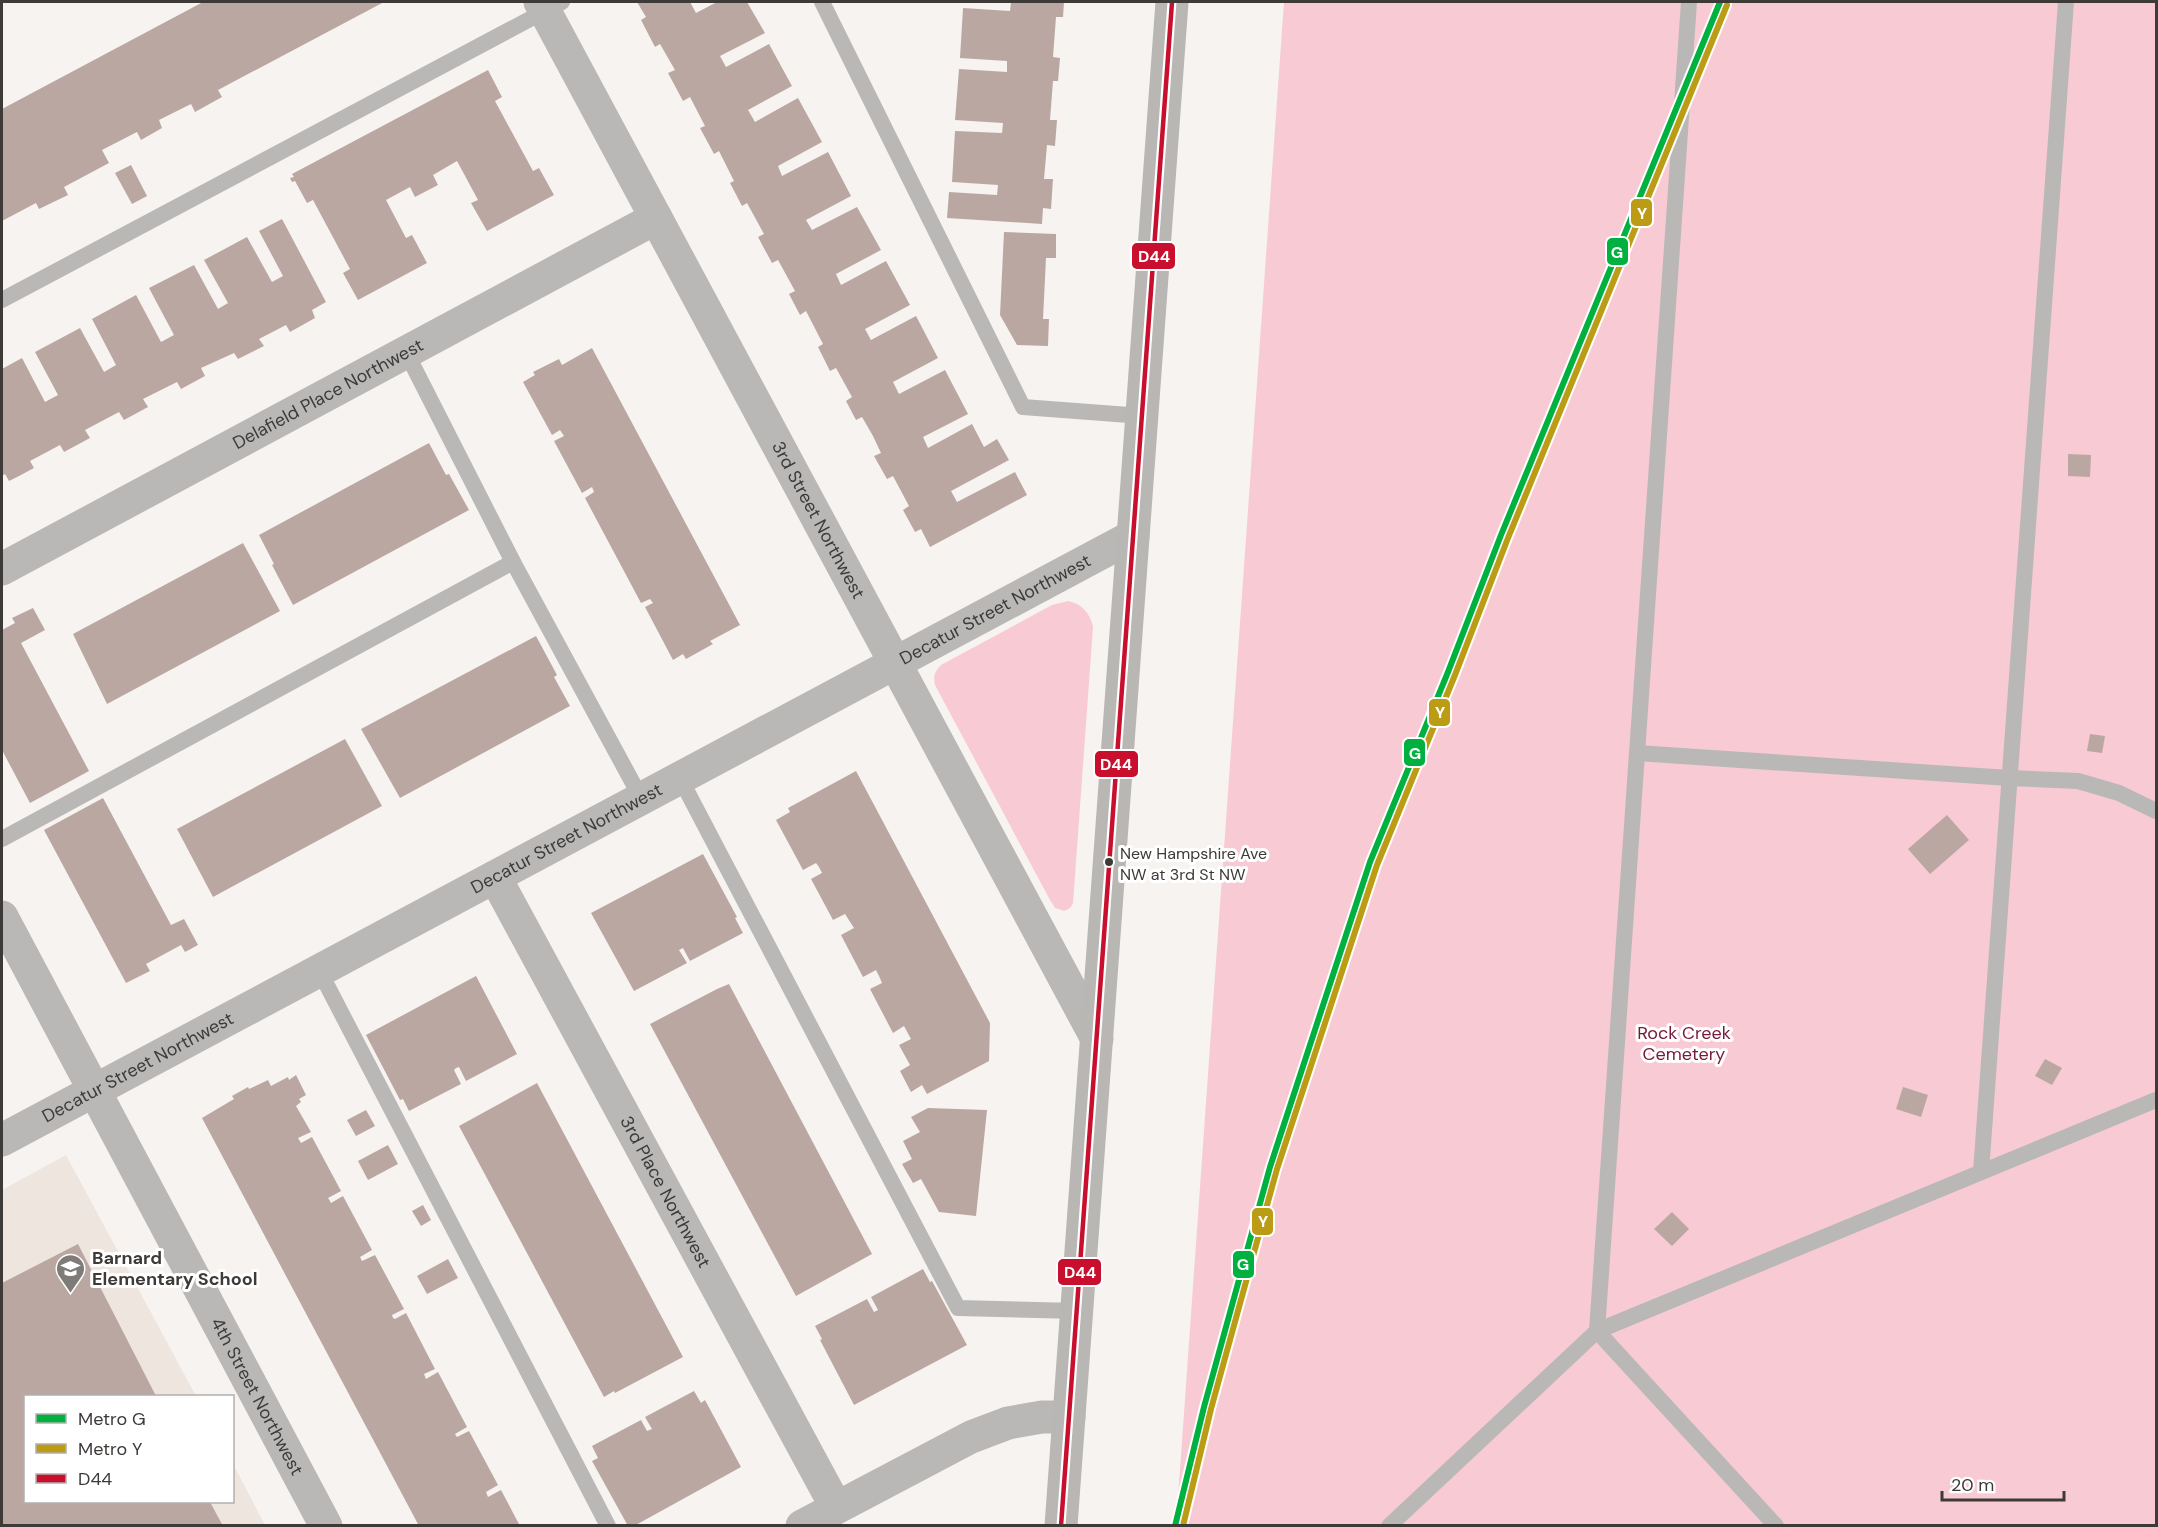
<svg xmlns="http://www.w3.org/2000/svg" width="2158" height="1527" viewBox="0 0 2158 1527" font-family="'DM Sans',sans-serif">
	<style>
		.built { fill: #efe5df }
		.green { fill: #f8cad3 }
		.building { fill: #bba7a2 }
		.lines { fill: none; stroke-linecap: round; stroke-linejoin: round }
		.lane { stroke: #b9b8b6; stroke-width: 16 }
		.street { stroke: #b9b8b6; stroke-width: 33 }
		.secondary { stroke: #b8b7b4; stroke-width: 33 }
		.bus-1-casing { stroke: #fff; stroke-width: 9 }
		.bus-1 { stroke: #c8102e; stroke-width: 4.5 }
		.metro-1-casing { stroke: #fff; stroke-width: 10 }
		.metro-2-casing { stroke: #fff; stroke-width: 10 }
		.metro-1 { stroke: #00b140; stroke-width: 6 }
		.metro-2 { stroke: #bb9c14; stroke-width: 6 }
		.bus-dot { fill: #3d3a38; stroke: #fff; stroke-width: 2 }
		.labels { text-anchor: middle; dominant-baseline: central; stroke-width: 6; stroke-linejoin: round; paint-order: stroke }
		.bus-label { font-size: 16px; fill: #3d3a38; stroke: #fff; text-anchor: start }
		.street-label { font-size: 18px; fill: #3d3a38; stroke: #fff }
		.park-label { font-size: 18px; fill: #751a3a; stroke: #fff }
		.poi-label { font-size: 18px; font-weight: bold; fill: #3d3a38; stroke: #fff; text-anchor: start }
		.line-badge { stroke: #fff; stroke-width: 2 }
		.badge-label { font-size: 16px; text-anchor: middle; font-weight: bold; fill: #fff }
	</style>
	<rect width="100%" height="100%" fill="#f7f3f0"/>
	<polygon class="built" points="66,1155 196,1396 26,1396 26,1502 232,1502 233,1464 265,1525 2,1526 2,1190"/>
	<g class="green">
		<polygon points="1284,2 2156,2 2156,1525 1176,1526"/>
		<path d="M1068,601C1082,604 1090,613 1093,627L1073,903L1070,908L1064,911L1055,908L1050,900L935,685C933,676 935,671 941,665L1052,605Z"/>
	</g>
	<g class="building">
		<polygon points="203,2 384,2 218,90 222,97 195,112 191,104 159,120 162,128 141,140 137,132 102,150 109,163 64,187 68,195 39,209 36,203 2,221 2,109"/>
		<polygon points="637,2 690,2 696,13 717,2 747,2 765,33 720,56 726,67 769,44 792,86 748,110 755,122 798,98 822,142 778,166 782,176 828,152 851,196 806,220 812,230 857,207 881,250 836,274 841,285 886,261 910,305 865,329 871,340 916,316 938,358 893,382 899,394 945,370 968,414 923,437 928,448 972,424 984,447 997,439 1009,460 951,491 957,502 1015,472 1027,495 930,547 921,529 915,532 903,510 909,506 893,476 887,479 874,456 881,453 873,436 862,417 856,420 846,401 852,397 836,368 830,371 818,347 823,344 806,311 800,315 789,294 795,291 778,260 772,263 758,237 764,234 747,203 742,206 730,183 734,181 719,151 714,154 700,128 705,126 690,97 683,101 668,73 675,70 660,44 655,47 641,20 646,17"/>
		<polygon points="1011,2 1064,2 1063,17 1056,17 1053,57 1060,58 1058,81 1053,81 1050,120 1057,120 1055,146 1047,145 1044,179 1053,179 1051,209 1043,208 1042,224 947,218 949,192 997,195 998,185 952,182 955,131 1002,133 1003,123 955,120 959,69 1007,72 1007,61 960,58 963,8 1010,11"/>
		<polygon points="488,70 502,97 495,101 533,171 539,168 554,195 487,231 471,203 478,200 457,161 433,175 438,185 415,197 410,187 386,200 406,238 412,235 427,263 358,300 343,273 350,269 313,200 307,203 295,181 292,182 290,178 294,177 292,174"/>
		<polygon points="131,165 147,196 132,204 115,173"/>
		<polygon points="282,219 326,302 312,310 315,318 290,332 286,325 259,339 264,346 238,359 234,353 201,368 205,376 181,389 177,382 143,399 148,407 124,420 119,412 85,430 90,438 64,452 60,445 30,461 34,468 19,476 9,481 5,474 2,476 2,369 22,358 45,402 58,395 35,352 80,328 104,372 116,365 92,319 136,295 161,342 174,335 149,288 194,265 218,309 228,303 204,260 247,237 272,282 283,276 259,231"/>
		<polygon points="1004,232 1056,234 1056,258 1046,258 1043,319 1049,319 1048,346 1017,345 1000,315"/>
		<polygon points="592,348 740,625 710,641 713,644 686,659 683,654 673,660 645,607 653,603 650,599 641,603 585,498 594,492 592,487 582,493 554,441 564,436 560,430 552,435 523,382 535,375 533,372 559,359 562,365"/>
		<polygon points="429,443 446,475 449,474 469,510 293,605 272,565 274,564 259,535"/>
		<polygon points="2068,454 2091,455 2090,477 2068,476"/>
		<polygon points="243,543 280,611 107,704 73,634"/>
		<polygon points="33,608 45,630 21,643 89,771 30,803 2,750 2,630 15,623 12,618"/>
		<polygon points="536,636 557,675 554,677 570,706 400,798 361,729"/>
		<polygon points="2090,734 2105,736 2102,753 2087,751"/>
		<polygon points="345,739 382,806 213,897 177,829"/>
		<polygon points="856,771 990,1023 989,1061 927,1094 922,1085 911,1092 900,1071 910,1065 899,1045 911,1039 904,1026 893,1033 870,989 882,983 879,976 876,970 863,977 841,935 854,928 845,914 833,920 811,879 822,873 819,867 816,863 803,870 776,820 790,812 788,808"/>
		<polygon points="103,798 171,925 184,919 198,945 185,952 181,945 146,964 150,971 126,983 44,830"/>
		<polygon points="1947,815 1969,840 1930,874 1908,849"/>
		<polygon points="703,854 737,917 735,918 743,933 690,961 683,948 679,950 687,963 634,991 591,913"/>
		<polygon points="476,976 517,1054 466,1081 459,1067 456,1068 454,1070 461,1084 409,1111 403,1099 400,1100 366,1035"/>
		<polygon points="729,984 872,1254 796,1296 650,1024 717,989"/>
		<polygon points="2045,1059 2062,1068 2052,1085 2035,1076"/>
		<polygon points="296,1075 306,1095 299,1099 301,1102 296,1106 311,1132 298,1138 301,1143 312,1137 341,1191 328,1198 330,1201 331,1203 343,1196 372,1250 360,1257 362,1261 375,1255 404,1309 392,1315 393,1318 395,1319 406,1313 435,1369 424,1374 426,1379 438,1372 467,1427 455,1434 457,1437 469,1431 498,1485 486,1492 488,1497 501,1490 520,1526 419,1526 202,1118 234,1099 232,1096 248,1087 249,1089 268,1080 271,1086 288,1077 289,1080"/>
		<polygon points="537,1083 683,1357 615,1393 614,1391 604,1397 459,1126"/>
		<polygon points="1903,1087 1928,1095 1921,1117 1896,1109"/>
		<polygon points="928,1108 987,1110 976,1216 939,1212 921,1179 913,1183 902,1164 912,1159 903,1141 920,1132 911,1117"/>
		<polygon points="366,1110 375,1126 356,1136 347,1120"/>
		<polygon points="388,1145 398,1164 368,1180 358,1161"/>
		<polygon points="423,1205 431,1220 421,1226 412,1211"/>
		<polygon points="1672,1212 1689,1229 1672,1246 1654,1229"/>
		<polygon points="78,1244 156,1396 26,1396 26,1502 210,1502 223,1526 2,1526 2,1283"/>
		<polygon points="448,1259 458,1278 427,1294 417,1276"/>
		<polygon points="923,1269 930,1282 932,1281 967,1345 854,1405 820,1340 822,1339 815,1326 867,1299 874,1312 878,1310 871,1297"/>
		<polygon points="694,1391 701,1403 705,1400 741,1467 634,1526 628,1526 592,1461 598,1458 592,1446 641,1420 647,1431 652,1429 645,1417"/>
	</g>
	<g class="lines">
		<g class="lane">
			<polyline points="822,2 1023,407 1142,416"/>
			<polyline points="1689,2 1597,1331 1776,1526"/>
			<polyline points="2,300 562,2"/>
			<polyline points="406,352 513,562 641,798"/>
			<polyline points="1637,753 2009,778 2078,781 2119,793 2156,811"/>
			<polyline points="680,778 958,1308 1077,1311"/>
			<polyline points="2,839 513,562"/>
			<polyline points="319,970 608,1526"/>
			<polyline points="1981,1172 2066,2"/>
			<polyline points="1389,1526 1597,1331 2156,1100"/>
		</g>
		<g class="street">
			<path id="s1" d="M540,2L1097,1039"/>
			<path id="s2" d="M2,569L656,218"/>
			<path id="s3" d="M495,877L836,1507"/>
			<path id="s4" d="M2,917L326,1526"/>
			<path id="s5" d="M2,1140L1133,536"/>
			<polyline points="802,1526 971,1437 1008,1423 1042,1417 1069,1417"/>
		</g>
		<polyline class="secondary" points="1061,1526 1172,2"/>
		<defs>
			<polyline id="bus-1" points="1061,1526 1172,2"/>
		</defs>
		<use href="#bus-1" class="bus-1-casing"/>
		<use href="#bus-1" class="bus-1"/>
		<defs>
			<polyline id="metro-1" points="1175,1526 1204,1407 1270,1167 1370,862 1448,672 1501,535 1720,2"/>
			<polyline id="metro-2" points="1183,1526 1211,1409 1277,1169 1377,865 1455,675 1508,538 1727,5"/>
		</defs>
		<use href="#metro-1" class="metro-1-casing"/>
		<use href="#metro-2" class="metro-2-casing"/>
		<use href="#metro-1" class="metro-1"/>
		<use href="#metro-2" class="metro-2"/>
	</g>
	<defs>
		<symbol id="school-pin" viewBox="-11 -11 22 30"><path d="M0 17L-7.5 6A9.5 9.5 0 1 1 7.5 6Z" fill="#7e7b78" stroke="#fff"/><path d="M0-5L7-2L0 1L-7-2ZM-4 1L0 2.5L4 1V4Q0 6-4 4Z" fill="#fff"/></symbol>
	</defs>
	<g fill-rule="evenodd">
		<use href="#school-pin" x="54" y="1252" width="33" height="45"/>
	</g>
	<circle class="bus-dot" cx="1109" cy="862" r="5"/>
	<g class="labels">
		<g class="bus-label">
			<text x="1120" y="853">New Hampshire Ave<tspan x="1120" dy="21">NW at 3rd St NW</tspan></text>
		</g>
		<g class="street-label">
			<text stroke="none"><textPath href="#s2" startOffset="370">Delafield Place Northwest</textPath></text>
			<text stroke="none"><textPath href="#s1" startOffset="588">3rd Street Northwest</textPath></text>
			<text stroke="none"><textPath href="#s5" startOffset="1126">Decatur Street Northwest</textPath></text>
			<text stroke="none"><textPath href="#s5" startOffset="640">Decatur Street Northwest</textPath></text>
			<text stroke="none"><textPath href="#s5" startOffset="154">Decatur Street Northwest</textPath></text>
			<text stroke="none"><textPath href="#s3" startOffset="358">3rd Place Northwest</textPath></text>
			<text stroke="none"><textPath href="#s4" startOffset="543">4th Street Northwest</textPath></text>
		</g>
		<g class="park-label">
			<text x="1684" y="1033">Rock Creek<tspan x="1684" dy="21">Cemetery</tspan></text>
		</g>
		<g class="poi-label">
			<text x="92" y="1258">Barnard<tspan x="92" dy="21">Elementary School</tspan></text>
		</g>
	</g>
	<g class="line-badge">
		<rect x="1630" y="198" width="23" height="29" rx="6" fill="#bb9c14"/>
		<rect x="1606" y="237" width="23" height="29" rx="6" fill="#00b140"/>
		<rect x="1131" y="242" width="45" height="28" rx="6" fill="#c8102e"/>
		<rect x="1428" y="698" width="23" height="29" rx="6" fill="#bb9c14"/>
		<rect x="1403" y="738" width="23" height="29" rx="6" fill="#00b140"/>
		<rect x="1094" y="750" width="45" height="28" rx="6" fill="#c8102e"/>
		<rect x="1251" y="1207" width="23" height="29" rx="6" fill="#bb9c14"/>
		<rect x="1232" y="1250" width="23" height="29" rx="6" fill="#00b140"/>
		<rect x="1057" y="1258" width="45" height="28" rx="6" fill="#c8102e"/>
	</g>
	<g class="badge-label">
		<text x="1642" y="219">Y</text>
		<text x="1617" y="258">G</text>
		<text x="1154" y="262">D44</text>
		<text x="1440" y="718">Y</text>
		<text x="1415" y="759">G</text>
		<text x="1116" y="770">D44</text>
		<text x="1263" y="1227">Y</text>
		<text x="1243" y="1270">G</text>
		<text x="1080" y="1278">D44</text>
	</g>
	<rect width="2158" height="1527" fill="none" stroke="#3d3a38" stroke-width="6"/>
	<rect x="24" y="1395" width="210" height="108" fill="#ffffff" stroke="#b1b0af" stroke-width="1.5"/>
	<rect x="36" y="1414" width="30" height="9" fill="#00b140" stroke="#b1b0af" stroke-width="1.5"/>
	<text x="78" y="1425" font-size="18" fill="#3d3a38">Metro G</text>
	<rect x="36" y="1444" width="30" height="9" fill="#bb9c14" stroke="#b1b0af" stroke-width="1.5"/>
	<text x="78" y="1455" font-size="18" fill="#3d3a38">Metro Y</text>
	<rect x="36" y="1474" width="30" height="9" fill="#c8102e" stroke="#b1b0af" stroke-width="1.5"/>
	<text x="78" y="1485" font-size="18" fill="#3d3a38">D44</text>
	<path d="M1942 1491v9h122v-9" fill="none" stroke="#3d3a38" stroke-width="3"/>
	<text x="1951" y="1491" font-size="18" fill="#3d3a38" stroke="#ffffff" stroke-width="4.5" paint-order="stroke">20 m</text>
</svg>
